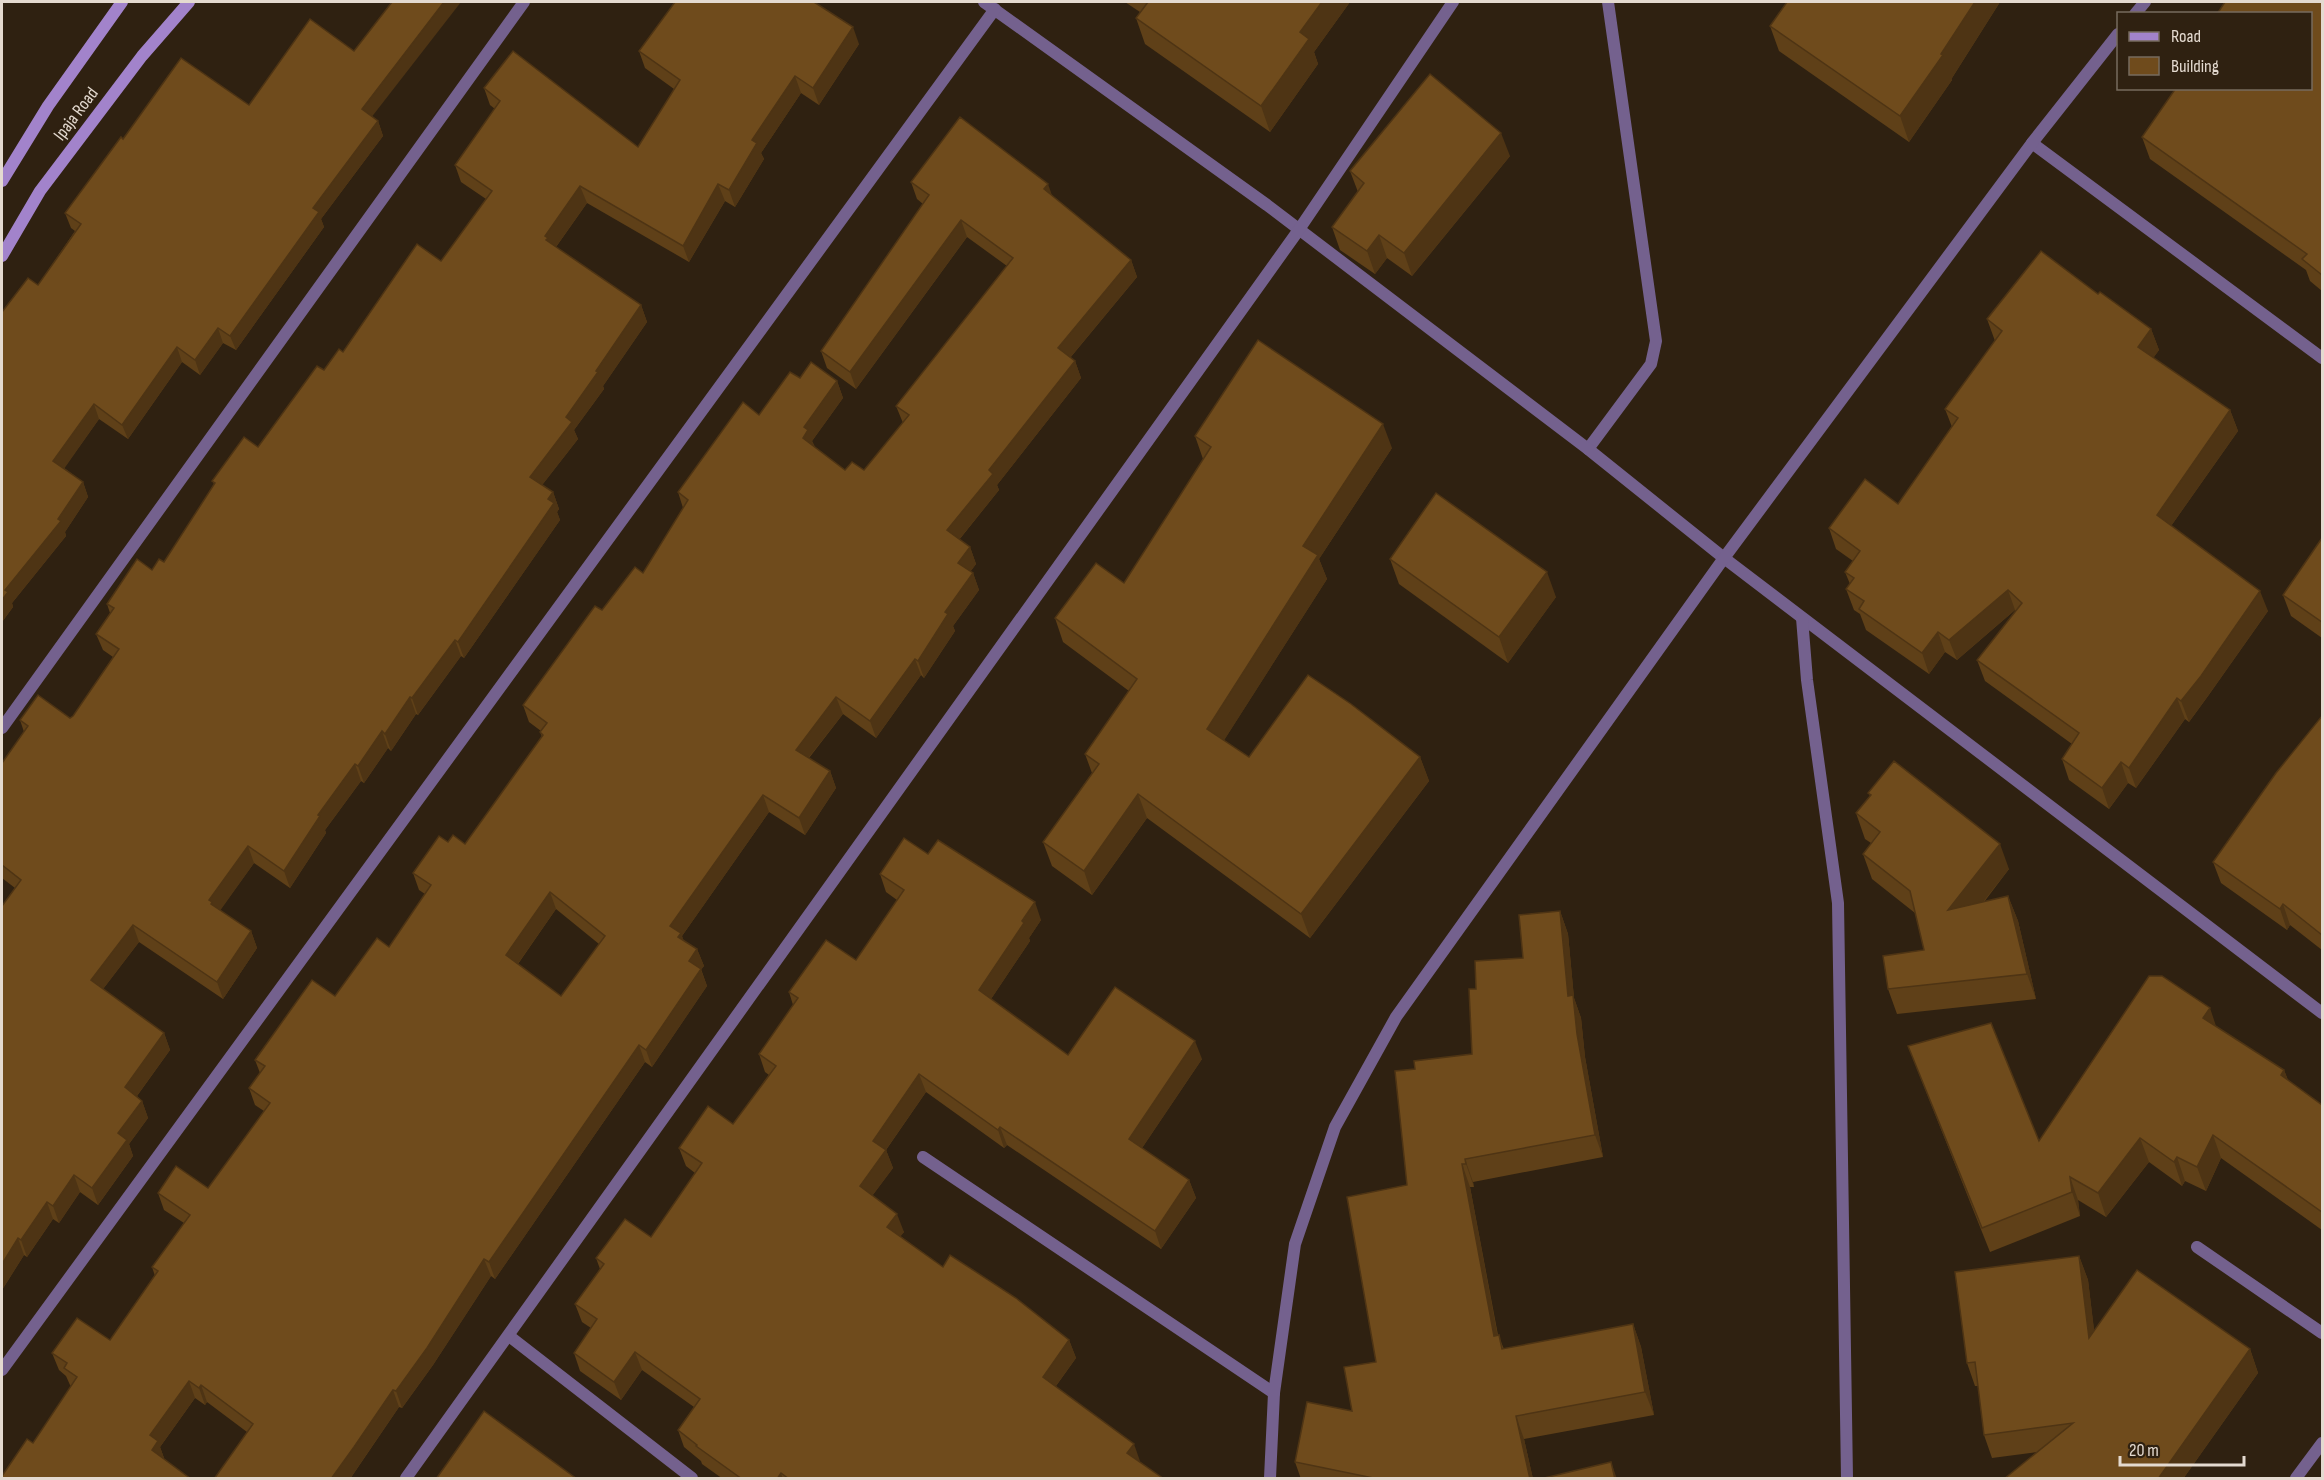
<svg xmlns="http://www.w3.org/2000/svg" width="2324" height="1480" viewBox="0 0 2324 1480" font-family="'Sofia Sans Condensed',sans-serif">
	<style>
		.lines { fill: none; stroke-linecap: round; stroke-linejoin: round }
		.lane { stroke: #74618e; stroke-width: 12 }
		.street { stroke: #74618e; stroke-width: 12 }
		.secondary { stroke: #a283cb; stroke-width: 12 }
		.wall { fill: #5f4018; fill-rule: evenodd }
		.shaded-wall { fill: #4e3414 }
		.building { fill: #6f4b1c; stroke: #4e3414; stroke-width: 1.5; fill-rule: evenodd }
		.labels { text-anchor: middle; dominant-baseline: central; stroke-width: 4.5; stroke-linejoin: round; paint-order: stroke }
		.street-label { font-size: 18px; fill: #e4dad0; stroke: #2f2111 }
	</style>
	<rect width="100%" height="100%" fill="#2f2111"/>
	<g class="lines">
		<g class="lane">
			<polyline points="1588,449 1651,364 1656,341 1608,2"/>
			<polyline points="2197,1247 2322,1333"/>
		</g>
		<g class="street">
			<polyline points="984,2 1267,205 1588,449 1724,558 2322,1013"/>
			<polyline points="2135,14 2145,2"/>
			<polyline points="2032,143 2322,358"/>
			<polyline points="1802,618 1807,680 1838,903 1847,1478"/>
			<polyline points="2,728 524,2"/>
			<polyline points="923,1157 1274,1393"/>
			<polyline points="509,1336 692,1478"/>
			<polyline points="2,1370 995,9"/>
			<polyline points="406,1478 1298,231 1453,2"/>
			<polyline points="1270,1478 1274,1393 1295,1244 1335,1127 1396,1017 1724,558 2032,143 2118,34"/>
			<polyline points="2296,1478 2322,1443"/>
		</g>
		<g class="secondary">
			<polyline points="2,181 48,106 122,2"/>
			<polyline points="2,256 40,191 142,56 189,2"/>
		</g>
	</g>
	<g class="wall">
		<polygon points="1125,2 1350,2 1314,52 1318,64 1270,132 1145,44 1136,18 1140,12"/>
		<polygon points="1787,2 2000,2 1952,78 1952,80 1909,142 1779,51 1770,26"/>
		<polygon points="2322,2 2322,291 2310,281 2306,270 2150,159 2142,137"/>
		<polygon points="859,44 819,105 801,93 761,153 764,159 735,207 725,201 689,262 587,203 556,247 641,305 647,322 603,386 604,389 574,430 578,439 542,485 553,492 559,509 557,512 560,520 464,658 461,656 418,715 416,714 391,751 388,748 364,783 361,781 325,830 326,833 290,888 254,863 220,910 251,931 257,948 223,999 139,942 103,989 164,1033 170,1050 137,1096 142,1101 148,1118 129,1144 133,1156 98,1205 80,1192 59,1223 53,1219 27,1257 24,1255 2,1290 15,888 2,878 2,763 24,732 20,720 70,718 73,716 113,657 103,650 96,634 110,613 107,604 164,562 214,484 212,481 258,447 324,370 441,261 486,199 461,182 455,165 495,109 490,105 484,88 638,147 674,89 645,68 639,51"/>
		<polygon points="249,105 372,117 378,121 383,136 321,219 324,227 236,350 223,343 200,375 182,362 128,439 99,419 64,468 83,482 88,497 65,532 66,536 12,603 13,607 2,622 2,312 38,285 75,231 71,228 65,213 123,139"/>
		<polygon points="1510,156 1412,276 1387,258 1375,274 1340,250 1332,227 1358,192 1350,171"/>
		<path d="M911,182L1053,196L1131,260L1137,277L1070,358L1075,361L1081,378L997,485L999,490L959,540L970,547L976,564L970,572L973,573L979,590L953,626L955,631L924,678L921,675L876,738L843,714L809,758L830,771L836,788L805,835L769,812L682,936L683,940L697,949L704,966L701,969L707,986L652,1067L645,1062L495,1279L491,1276L433,1365L402,1408L399,1407L350,1479H214L247,1432L207,1402L205,1405L195,1398L160,1447L164,1458L33,1443L71,1386L70,1385L66,1376L59,1370L52,1353L110,1340L155,1276L152,1267L184,1223L164,1210L158,1193L208,1188L264,1111L255,1105L249,1088L260,1073L255,1060L335,996L389,947L425,894L419,890L413,873L448,842L465,844L542,737L540,732L541,731L529,722L523,705L602,610L643,573L683,508L678,492L759,415L800,378L837,381L843,398L812,441L815,447L845,470H864L903,423L896,406L1007,266L967,237L856,389L827,368L821,351L923,204L917,199ZM556,909L599,944L561,996L518,964Z"/>
		<polygon points="2098,294 2151,329 2159,350 2153,358 2230,410 2238,431 2171,526 2268,611 2208,696 2189,722 2185,719 2136,788 2128,783 2109,809 2069,780 2062,759 2072,744 1985,681 1977,660 2016,611 2015,610 1957,660 1945,652 1929,674 1866,630 1860,614 1854,610 1846,589 1850,584 1845,572 1853,561 1836,549 1829,528 1898,504 1952,427 1945,409 1995,341 1987,319"/>
		<polygon points="1195,436 1392,448 1319,559 1327,579 1224,740 1249,757 1420,757 1429,781 1310,938 1147,818 1092,895 1052,866 1043,842 1092,773 1085,754 1129,691 1063,642 1055,618 1124,583 1203,459"/>
		<polygon points="2322,538 2322,638 2291,616 2283,595"/>
		<polygon points="1390,559 1556,597 1508,663 1399,584"/>
		<polygon points="2322,716 2322,950 2290,925 2287,930 2221,883 2213,862"/>
		<polygon points="1868,793 2009,869 1984,902 2008,896 2018,921 2036,999 1897,1014 1888,989 1924,950 1915,913 1872,879 1863,854 1871,843 1865,839 1856,813 1870,796"/>
		<polygon points="928,854 1041,920 1029,938 1030,941 991,999 1068,1055 1202,1059 1142,1148 1189,1180 1196,1198 1161,1249 1007,1145 1004,1148 926,1092 886,1150 893,1168 872,1196 904,1232 900,1236 943,1267 1069,1340 1076,1358 1056,1386 1140,1462 1164,1479 723,1479 702,1464 701,1461 684,1447 678,1430 694,1407 642,1370 621,1400 580,1371 574,1353 591,1328 582,1322 575,1304 600,1269 596,1258 651,1237 695,1173 686,1166 679,1148 733,1124 769,1075 765,1072 759,1054 793,1005 789,992 856,960 897,900 886,892 880,874"/>
		<polygon points="1560,911 1568,934 1574,998 1581,1018 1585,1057 1603,1157 1473,1182 1474,1187 1470,1187 1498,1335 1504,1349 1633,1324 1641,1347 1654,1415 1524,1439 1533,1479 1301,1479 1295,1462 1352,1411 1376,1362 1407,1185 1415,1069 1472,1054 1476,989 1523,958"/>
		<polygon points="2216,1026 2284,1070 2288,1080 2322,1105 2322,1230 2221,1158 2206,1191 2185,1181 2182,1186 2149,1162 2106,1217 2078,1200 2080,1216 1990,1252 1917,1069 1908,1046 2039,1141"/>
		<polygon points="2079,1256 2088,1280 2094,1331 2250,1349 2258,1373 2183,1479 2004,1479 2037,1452 1992,1458 1984,1435 1978,1386 1975,1386 1967,1363"/>
	</g>
	<g class="shaded-wall">
		<polygon points="444,2 461,2 367,123 362,109"/>
		<polygon points="1322,2 1350,2 1314,52 1318,64 1270,132 1261,106 1300,32"/>
		<polygon points="1975,2 2000,2 1952,78 1952,80 1909,142 1900,116"/>
		<polygon points="853,27 859,44 819,105 813,88"/>
		<polygon points="795,76 801,93 761,153 764,159 735,207 729,190 752,140"/>
		<polygon points="378,121 383,136 321,219 324,227 236,350 230,336 313,208"/>
		<polygon points="1501,133 1510,156 1412,276 1404,253"/>
		<polygon points="718,184 725,201 689,262 683,246"/>
		<polygon points="1048,184 1054,201 1044,189"/>
		<polygon points="580,186 587,203 553,251 552,257 545,236"/>
		<polygon points="961,220 967,237 856,389 850,372"/>
		<polygon points="1379,235 1387,258 1375,274 1367,251"/>
		<polygon points="1131,260 1137,277 1064,365 1058,348"/>
		<polygon points="641,305 647,322 603,386 604,389 574,430 578,439 536,493 530,477 566,417 596,371"/>
		<polygon points="218,328 223,343 200,375 195,360"/>
		<polygon points="2151,329 2159,350 2146,368 2138,347"/>
		<polygon points="177,347 182,362 128,439 122,425"/>
		<polygon points="1075,361 1081,378 997,485 999,490 953,547 947,530 989,470"/>
		<polygon points="837,381 843,398 812,441 815,447 803,438 804,427"/>
		<polygon points="94,404 99,419 59,476 53,461"/>
		<polygon points="2230,410 2238,431 2164,536 2157,515"/>
		<polygon points="1383,424 1392,448 1319,559 1327,579 1216,753 1207,729 1303,546"/>
		<polygon points="83,482 88,497 65,532 66,536 12,603 13,607 2,622 2,600 5,590 58,519"/>
		<polygon points="553,492 559,509 557,512 560,520 464,658 458,642"/>
		<polygon points="970,547 976,564 964,580 958,563"/>
		<polygon points="1547,572 1556,597 1508,663 1499,637"/>
		<polygon points="973,573 979,590 953,626 955,631 924,678 918,661 945,612"/>
		<polygon points="2008,590 2015,610 1957,660 1949,640"/>
		<polygon points="2260,591 2268,611 2208,696 2189,722 2181,701"/>
		<polygon points="1938,632 1945,652 1929,674 1922,653"/>
		<polygon points="455,640 461,656 418,715 412,698"/>
		<polygon points="915,659 921,675 876,738 870,721"/>
		<polygon points="410,697 416,714 391,751 385,734"/>
		<polygon points="836,697 843,714 802,766 796,750"/>
		<polygon points="2177,698 2185,719 2136,788 2129,768"/>
		<polygon points="382,731 388,748 364,783 358,766"/>
		<polygon points="1420,757 1429,781 1310,938 1301,914"/>
		<polygon points="2121,762 2128,783 2109,809 2102,788"/>
		<polygon points="355,764 361,781 325,830 326,833 290,888 284,871 318,815"/>
		<polygon points="830,771 836,788 805,835 799,818"/>
		<polygon points="1138,794 1147,818 1092,895 1084,871"/>
		<polygon points="763,795 769,812 682,936 687,950 670,926"/>
		<polygon points="2000,844 2009,869 1957,935 1948,910"/>
		<polygon points="248,846 254,863 217,915 209,900"/>
		<polygon points="550,892 556,909 512,972 506,955"/>
		<polygon points="2008,896 2018,921 2036,999 2027,974"/>
		<polygon points="1035,902 1041,920 1029,938 1030,941 985,1008 979,990"/>
		<polygon points="2283,904 2290,925 2287,930 2280,909"/>
		<polygon points="1560,911 1568,934 1574,998 1581,1018 1585,1057 1603,1157 1595,1135 1568,996"/>
		<polygon points="133,925 139,942 97,997 91,980"/>
		<polygon points="251,931 257,948 223,999 217,982"/>
		<polygon points="697,949 704,966 701,970 707,986 652,1067 646,1050 689,961"/>
		<polygon points="2210,1008 2218,1032 2203,1018"/>
		<polygon points="164,1033 170,1050 131,1104 125,1087"/>
		<polygon points="1195,1041 1202,1059 1136,1157 1129,1139"/>
		<polygon points="639,1045 645,1062 495,1279 489,1262"/>
		<polygon points="2284,1070 2293,1094 2281,1075"/>
		<polygon points="919,1074 926,1092 883,1154 886,1150 893,1168 866,1204 860,1186 873,1141"/>
		<polygon points="142,1101 148,1118 129,1144 133,1156 98,1205 92,1188 118,1133"/>
		<polygon points="1000,1127 1007,1145 1004,1148 998,1130"/>
		<polygon points="2213,1135 2221,1158 2206,1191 2197,1167"/>
		<polygon points="2140,1138 2149,1162 2106,1217 2098,1193"/>
		<polygon points="2177,1157 2185,1181 2182,1186 2174,1162"/>
		<polygon points="1465,1159 1473,1182 1474,1187 1466,1164"/>
		<polygon points="1462,1164 1470,1187 1502,1359 1494,1336"/>
		<polygon points="74,1175 80,1192 59,1223 53,1206"/>
		<polygon points="2070,1177 2078,1200 2080,1216 2072,1192"/>
		<polygon points="1189,1180 1196,1198 1161,1249 1155,1231"/>
		<polygon points="47,1202 53,1219 27,1257 21,1240"/>
		<polygon points="897,1214 904,1232 894,1245 887,1227"/>
		<polygon points="18,1238 24,1255 2,1290 2,1264"/>
		<polygon points="2079,1256 2088,1280 2098,1361 2089,1338"/>
		<polygon points="484,1259 491,1276 433,1365 402,1408 396,1391"/>
		<polygon points="1633,1324 1641,1347 1654,1415 1645,1392"/>
		<polygon points="1069,1340 1076,1358 1050,1394 1043,1377"/>
		<polygon points="2250,1349 2258,1373 2183,1479 2158,1479"/>
		<polygon points="635,1352 642,1370 621,1400 614,1382"/>
		<polygon points="189,1381 195,1398 160,1447 164,1458 158,1467 152,1450 150,1435"/>
		<polygon points="201,1385 207,1402 205,1405 199,1388"/>
		<polygon points="393,1390 399,1407 360,1464 350,1479 331,1479"/>
		<polygon points="1516,1416 1524,1439 1533,1479 1530,1479"/>
		<polygon points="1134,1444 1140,1461 1133,1471 1127,1453"/>
		<polygon points="1611,1462 1617,1479 1615,1479"/>
		<polygon points="781,1473 783,1479 777,1479"/>
	</g>
	<g class="building">
		<polygon points="392,2 444,2 362,109 378,121 313,208 319,212 230,336 218,328 195,360 177,347 122,425 94,404 53,461 83,482 58,519 61,521 5,590 8,592 2,600 2,312 28,278 38,285 81,224 65,213 121,137 123,139 181,58 249,105 310,19 354,51"/>
		<polygon points="675,2 814,2 853,27 813,88 795,76 752,140 757,143 729,190 718,184 683,246 580,186 545,236 548,238 546,240 641,305 596,371 598,372 566,417 572,422 530,477 553,492 548,499 554,503 458,642 455,640 412,698 410,697 385,734 382,731 358,766 355,764 318,815 320,816 284,871 248,846 209,900 212,902 211,904 251,931 217,982 133,925 91,980 164,1033 125,1087 142,1101 118,1133 127,1140 92,1188 74,1175 53,1206 47,1202 21,1240 18,1238 2,1264 2,906 21,880 2,865 2,763 28,726 20,720 38,695 70,718 73,716 119,649 96,634 114,608 107,604 137,559 152,570 159,559 164,562 215,483 212,481 244,437 258,447 317,366 324,370 339,349 343,352 417,244 441,261 492,191 455,165 500,101 484,88 513,51 638,147 680,80 639,51"/>
		<polygon points="1148,2 1322,2 1300,32 1309,39 1261,106 1136,18"/>
		<polygon points="1787,2 1975,2 1941,54 1943,55 1900,116 1770,26"/>
		<polygon points="2225,2 2322,2 2322,275 2302,259 2307,254 2142,137 2176,88 2310,88 2310,14 2217,14"/>
		<polygon points="1430,74 1501,133 1404,253 1379,235 1367,251 1332,227 1364,183 1350,171"/>
		<path d="M960,117L1048,184L1044,189L1131,260L1058,348L1075,361L989,470L993,474L947,530L970,547L958,563L973,573L945,612L948,614L918,661L915,659L870,721L836,697L796,750L830,771L799,818L763,795L670,926L681,933L678,937L697,949L689,961L701,969L646,1050L639,1045L489,1262L484,1259L427,1348L396,1391L393,1390L354,1447L331,1479H214L253,1424L201,1385L199,1388L189,1381L150,1435L158,1441L152,1450L191,1479H2V1476L27,1439L33,1443L77,1377L64,1368L67,1363L52,1353L77,1318L110,1340L158,1271L152,1267L190,1215L158,1193L176,1166L208,1188L270,1103L249,1088L265,1066L255,1060L312,980L335,996L377,938L389,947L431,885L413,873L439,836L448,842L453,835L465,844L543,735L540,732L547,723L523,705L595,606L602,610L635,567L643,573L688,500L678,492L743,402L759,415L790,372L800,378L811,362L837,381L804,427L808,430L803,438L845,470L852,462L864,470L909,415L896,406L1013,258L961,220L850,372L821,351L929,195L911,182ZM550,892L605,936L561,996L506,955Z"/>
		<polygon points="2041,251 2098,294 2100,292 2151,329 2138,347 2230,410 2157,515 2260,591 2201,676 2181,701 2177,698 2129,768 2121,762 2102,788 2062,759 2079,733 1977,660 2022,603 2008,590 1949,640 1938,632 1922,653 1859,609 1864,601 1846,589 1854,578 1845,572 1860,551 1829,528 1865,479 1898,504 1958,418 1945,409 2002,331 1987,319"/>
		<polygon points="1258,340 1383,424 1303,546 1318,555 1207,729 1249,757 1308,675 1351,704 1420,757 1301,914 1138,794 1084,871 1043,842 1099,764 1085,754 1137,679 1055,618 1096,563 1124,583 1211,447 1195,436"/>
		<polygon points="1436,493 1547,572 1499,637 1390,559"/>
		<polygon points="2322,538 2322,622 2283,595"/>
		<polygon points="2322,716 2322,935 2283,904 2280,909 2213,862 2276,773"/>
		<polygon points="1894,761 2000,844 1948,910 2008,896 2027,974 1888,989 1883,956 1924,950 1910,891 1863,854 1880,832 1856,813 1871,795 1868,793"/>
		<polygon points="904,838 928,854 938,840 1035,902 1022,921 1024,923 979,990 1068,1055 1115,987 1195,1041 1129,1139 1189,1180 1155,1231 1000,1127 998,1130 919,1074 873,1141 886,1150 860,1186 897,1214 887,1227 943,1267 950,1255 1016,1298 1069,1340 1043,1377 1134,1444 1127,1453 1164,1479 789,1479 781,1473 777,1479 742,1479 696,1446 697,1445 678,1430 700,1399 635,1352 614,1382 574,1353 597,1319 575,1304 604,1264 596,1258 625,1219 651,1237 702,1163 679,1148 708,1106 733,1124 776,1066 759,1054 798,998 789,992 826,940 856,960 904,890 880,874"/>
		<polygon points="1560,911 1568,996 1573,995 1577,1034 1595,1135 1465,1159 1466,1164 1462,1164 1494,1336 1499,1335 1502,1349 1633,1324 1645,1392 1516,1416 1530,1479 1378,1479 1295,1462 1307,1402 1352,1411 1344,1367 1376,1362 1347,1197 1407,1185 1395,1071 1415,1069 1414,1061 1472,1054 1469,989 1476,989 1475,961 1523,958 1519,915"/>
		<polygon points="2149,976 2162,976 2210,1008 2203,1018 2284,1070 2281,1075 2322,1105 2322,1212 2213,1135 2197,1167 2177,1157 2174,1162 2140,1138 2098,1193 2070,1177 2072,1192 1982,1228 1908,1046 1991,1023 2039,1141"/>
		<polygon points="2079,1256 2089,1338 2137,1270 2250,1349 2158,1479 2004,1479 2073,1423 1984,1435 1975,1362 1967,1363 1955,1272"/>
		<polygon points="484,1411 577,1479 436,1479"/>
		<polygon points="1611,1462 1615,1479 1540,1479"/>
	</g>
	<g class="labels">
		<g class="street-label">
			<text transform="translate(76 114) rotate(-53)">Ipaja Road</text>
		</g>
	</g>
	<rect width="2324" height="1480" fill="none" stroke="#e4dad0" stroke-width="6"/>
	<rect x="2117" y="12" width="195" height="78" fill="#2f2111" stroke="#776b5d" stroke-width="1.5"/>
	<rect x="2129" y="32" width="30" height="9" fill="#a283cb" stroke="#776b5d" stroke-width="1.5"/>
	<text x="2171" y="42" font-size="18" fill="#e4dad0">Road</text>
	<rect x="2129" y="57" width="30" height="18" fill="#6f4b1c" stroke="#776b5d" stroke-width="1.5"/>
	<text x="2171" y="72" font-size="18" fill="#e4dad0">Building</text>
	<path d="M2120 1456v9h124v-9" fill="none" stroke="#e4dad0" stroke-width="3"/>
	<text x="2129" y="1456" font-size="18" fill="#e4dad0" stroke="#2f2111" stroke-width="4.5" paint-order="stroke">20 m</text>
</svg>
